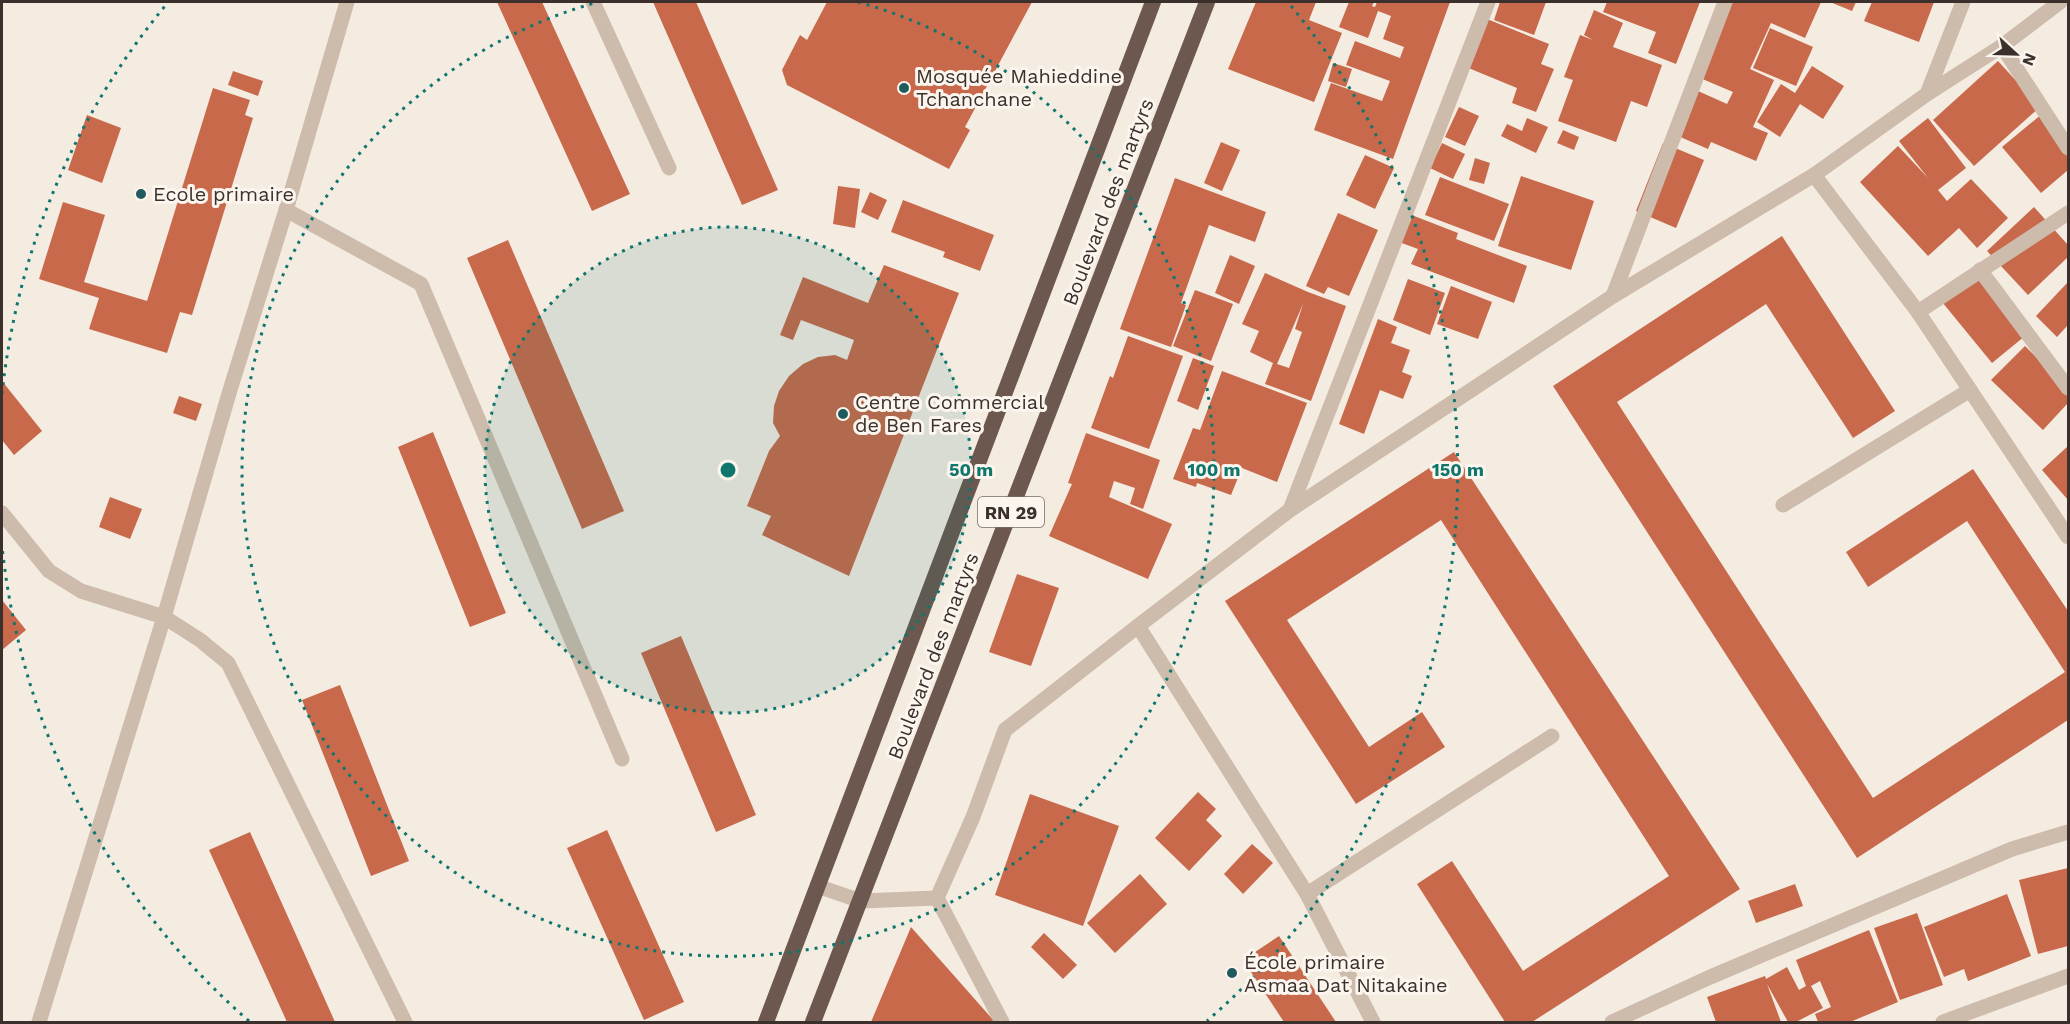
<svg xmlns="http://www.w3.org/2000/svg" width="2070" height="1024" viewBox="0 0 2070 1024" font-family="'Work Sans',sans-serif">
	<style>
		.building { fill: #c8694b; fill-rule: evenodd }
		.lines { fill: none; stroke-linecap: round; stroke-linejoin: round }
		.minor { stroke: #cdbbac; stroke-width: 15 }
		.trunk { stroke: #6c584f; stroke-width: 16 }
		.ring { fill: none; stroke: #0f766e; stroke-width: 3; stroke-dasharray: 3 6 }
		.poi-dot { fill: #1f5a5e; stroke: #fbf5ee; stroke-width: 2 }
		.labels { text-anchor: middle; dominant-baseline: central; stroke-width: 6; stroke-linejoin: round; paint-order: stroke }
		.shield { fill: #fbf5ee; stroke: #756b66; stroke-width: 1.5 }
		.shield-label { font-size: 18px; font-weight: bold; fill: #3b302b }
		.poi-label { font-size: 20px; fill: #3b302b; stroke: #fbf5ee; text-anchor: start }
		.street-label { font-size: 20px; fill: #3b302b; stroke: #fbf5ee }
		.centre { fill: #0f766e; stroke: #fbf5ee; stroke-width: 3 }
		.ring-label { font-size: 18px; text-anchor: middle; font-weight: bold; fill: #0f766e; stroke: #fbf5ee; stroke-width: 6; stroke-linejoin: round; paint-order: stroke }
	</style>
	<rect width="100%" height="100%" fill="#f4ebe1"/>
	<g class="building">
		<polygon points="497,2 542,2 630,194 592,211"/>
		<polygon points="653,2 696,2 778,190 742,205"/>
		<polygon points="827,2 1032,2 965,127 970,130 949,169 787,85 782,70 800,35 807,40"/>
		<polygon points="1256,2 1316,2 1309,20 1342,33 1314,102 1228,69"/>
		<polygon points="1349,2 1374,2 1372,6 1375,7 1377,2 1450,2 1393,159 1314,130 1331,83 1382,101 1390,81 1346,65 1355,41 1400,58 1404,47 1383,39 1391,16 1378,11 1368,38 1339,27"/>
		<polygon points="1500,2 1546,2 1534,35 1494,20"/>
		<polygon points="1607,2 1700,2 1676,64 1648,53 1656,32 1603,12"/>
		<polygon points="1733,2 1821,2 1805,38 1771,23 1750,69 1774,80 1753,127 1768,133 1756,161 1711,142 1708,149 1678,136 1698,91 1727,104 1733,92 1693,75"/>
		<polygon points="1830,2 1856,2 1852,11"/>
		<polygon points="1872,2 1934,2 1919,42 1864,21"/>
		<polygon points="1594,10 1623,23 1613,47 1662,65 1647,107 1631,101 1616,142 1558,121 1573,80 1564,77 1580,35 1593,40 1584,35"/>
		<polygon points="1487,19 1549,44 1541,64 1554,69 1536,112 1512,103 1517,88 1466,67"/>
		<polygon points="1770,28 1813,47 1796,86 1753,68"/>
		<polygon points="1998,61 2040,107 1974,166 1933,120"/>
		<polygon points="1333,63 1352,69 1346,87 1328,81"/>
		<polygon points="1812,66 1844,86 1823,119 1800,104 1780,137 1757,122 1781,84 1795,93"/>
		<polygon points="233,71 263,81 258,96 228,85"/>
		<polygon points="213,88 250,100 245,115 253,118 192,315 180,312 167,353 89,329 99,298 39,279 63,202 105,215 84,282 147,301"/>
		<polygon points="1459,107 1479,116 1465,146 1445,137"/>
		<polygon points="2042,114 2068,147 2068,170 2041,193 2002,147"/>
		<polygon points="87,115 121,128 102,183 68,170"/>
		<polygon points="1527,118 1548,127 1536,153 1501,136 1507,124 1522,131"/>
		<polygon points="1928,118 1966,168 1938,190 1947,201 1971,179 2008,218 1977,248 1959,228 1928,256 1860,182 1898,146 1928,178 1899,141"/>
		<polygon points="1563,130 1579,137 1574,150 1557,143"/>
		<polygon points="1221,142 1240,150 1222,191 1204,183"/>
		<polygon points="1442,143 1465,154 1453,179 1430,168"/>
		<polygon points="1663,143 1704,160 1676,228 1636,211"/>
		<polygon points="1365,155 1394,168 1375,209 1346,195"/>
		<polygon points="1475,158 1490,163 1484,184 1469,180"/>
		<polygon points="1521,176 1594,201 1571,270 1498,246"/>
		<polygon points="1440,177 1509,204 1494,241 1425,215"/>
		<polygon points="1175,178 1266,212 1255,242 1209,225 1181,303 1186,305 1171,347 1120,329"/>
		<polygon points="838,186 860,189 855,228 833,224"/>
		<polygon points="870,192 887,200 878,220 861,212"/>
		<polygon points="903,200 994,235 980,271 943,257 945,252 891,232"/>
		<polygon points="2034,207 2068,245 2068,257 2028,295 1987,251"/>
		<polygon points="1338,213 1378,230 1349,296 1328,287 1324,294 1306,286"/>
		<polygon points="1409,214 1458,233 1456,239 1527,266 1514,303 1411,264 1418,249 1399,242"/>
		<polygon points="1782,236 1895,411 1853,438 1766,304 1617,402 1873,798 2065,672 1967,521 1868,587 1846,552 1973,469 2068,611 2068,720 1857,858 1553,386"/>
		<polygon points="508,240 624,511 582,529 467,258"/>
		<polygon points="1230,255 1255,266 1239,304 1215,293"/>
		<polygon points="884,265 959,293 849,576 762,535 771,516 747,506 769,451 780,436 773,423 774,406 779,391 789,376 803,364 818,357 835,355 847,360 854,340 801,320 793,340 780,335 803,277 868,303"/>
		<polygon points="1970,270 2025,336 1992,363 1938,297"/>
		<path d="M1265,273L1308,292L1346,306L1311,401L1265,384L1273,363L1250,352L1259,331L1242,324ZM1303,304L1295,329L1302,332L1289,368L1277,364Z"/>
		<polygon points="1408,279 1445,293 1430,335 1393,320"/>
		<polygon points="2068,282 2068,325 2057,337 2036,316"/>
		<polygon points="1451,286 1492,302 1478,339 1437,324"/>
		<polygon points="1195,290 1233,304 1211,361 1173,346"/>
		<polygon points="1378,319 1397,327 1391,343 1410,350 1402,372 1412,376 1403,399 1380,390 1364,434 1339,424"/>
		<polygon points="1128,336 1183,356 1149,449 1091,428 1110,376 1113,378"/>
		<polygon points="2025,346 2068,389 2068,403 2043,430 1991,380"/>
		<polygon points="1193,358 1214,366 1198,410 1177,401"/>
		<polygon points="1222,371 1307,403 1277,482 1242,468 1231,495 1197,483 1196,487 1173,479 1193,428 1200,430"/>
		<polygon points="2,381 42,431 14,455 2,440"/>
		<polygon points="179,396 202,404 196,421 173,413"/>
		<polygon points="433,432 506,613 470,627 398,447"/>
		<polygon points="1086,433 1160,460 1143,509 1130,504 1135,488 1114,481 1109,497 1172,524 1148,579 1049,536 1072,484 1068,483"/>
		<polygon points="2068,446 2068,500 2042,470"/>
		<polygon points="1454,452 1740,889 1532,1022 1505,1022 1417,884 1452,861 1523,971 1669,876 1441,520 1287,620 1369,747 1422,712 1445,747 1356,804 1225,601"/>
		<polygon points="110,497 142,509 130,539 99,527"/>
		<polygon points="1017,574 1059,588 1031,666 989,652"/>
		<polygon points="2,600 26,630 2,650"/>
		<polygon points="681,636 756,815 716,832 641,653"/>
		<polygon points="340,685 409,861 371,876 302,700"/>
		<polygon points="1198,792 1216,809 1206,820 1222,836 1189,871 1155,838"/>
		<polygon points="1030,794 1119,826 1083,926 995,895"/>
		<polygon points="607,830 684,1002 644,1020 567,848"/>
		<polygon points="250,832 335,1022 287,1022 209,850"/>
		<polygon points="1252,844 1273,863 1243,894 1224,874"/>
		<polygon points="2068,868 2068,946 2038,954 2019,880"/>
		<polygon points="1140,874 1167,904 1115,953 1087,923"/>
		<polygon points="1795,884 1803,906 1756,923 1748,901"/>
		<polygon points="2007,894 2031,956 1968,981 1964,969 1944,977 1924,927"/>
		<polygon points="1917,913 1943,985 1900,1000 1874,928"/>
		<polygon points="911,927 995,1022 871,1022"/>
		<polygon points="1869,930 1898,1002 1850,1022 1818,1022 1815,1014 1831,1007 1820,981 1811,986 1823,1008 1796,1022 1788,1022 1767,984 1781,1022 1716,1022 1707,997 1765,976 1766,979 1787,967 1799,990 1806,986 1796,960"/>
		<polygon points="1044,933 1077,965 1063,979 1031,947"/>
		<polygon points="1279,936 1336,1022 1284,1022 1243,960"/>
	</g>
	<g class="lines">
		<g class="minor">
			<polyline points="593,2 669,168"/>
			<polyline points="2002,46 2068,148"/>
			<polyline points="1927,94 1963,2"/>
			<polyline points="1814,175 1918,312 2068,537"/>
			<polyline points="286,210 421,284 622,759"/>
			<polyline points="1980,270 2068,388"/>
			<polyline points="1613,296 1725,2"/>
			<polyline points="1918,312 2068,213"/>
			<polyline points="1783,505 1970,390"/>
			<polyline points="1290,510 1488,2"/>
			<polyline points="2,513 49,571 81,591 164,617 200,640 228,663 405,1022"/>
			<polyline points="1138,626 1307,894 1373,1022"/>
			<polyline points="817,886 861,901 937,898"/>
			<polyline points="1307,894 1552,736"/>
			<polyline points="937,898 973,817 1005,730 1138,626 1290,510 1613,296 1814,175 1927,94 2002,46 2060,2"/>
			<polyline points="937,898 1002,1022"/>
			<polyline points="39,1022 164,617 230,390 286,210 347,2"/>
			<polyline points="1612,1022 1708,978 2012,849 2068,832"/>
			<polyline points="1943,1022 2068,976"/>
		</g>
		<g class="trunk">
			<polyline points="766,1022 1153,2"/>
			<polyline points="813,1022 1207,2"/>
		</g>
	</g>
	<circle cx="728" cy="470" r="243" fill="#0f766e" fill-opacity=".12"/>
	<g class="ring">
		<circle cx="728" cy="470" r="243"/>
		<path d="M858 2A486 486 0 1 1 598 2"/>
		<path d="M249 1021A730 730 0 0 1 2 546M2 394A730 730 0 0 1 165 6M1291 6A730 730 0 0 1 1207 1021"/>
	</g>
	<g class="poi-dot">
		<circle cx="904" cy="88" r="6"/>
		<circle cx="141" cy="194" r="6"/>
		<circle cx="843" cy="414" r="6"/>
		<circle cx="1232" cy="973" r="6"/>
	</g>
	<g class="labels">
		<rect class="shield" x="978" y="497" width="66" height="30" rx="4.5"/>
		<g class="shield-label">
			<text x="1011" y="512">RN 29</text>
		</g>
		<g class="poi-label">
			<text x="916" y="76">Mosquée Mahieddine<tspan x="916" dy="23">Tchanchane</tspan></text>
			<text x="153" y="194">Ecole primaire</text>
			<text x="855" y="402">Centre Commercial<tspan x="855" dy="23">de Ben Fares</tspan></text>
			<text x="1244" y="962">École primaire<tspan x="1244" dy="23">Asmaa Dat Nitakaine</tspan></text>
		</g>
		<g class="street-label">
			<text transform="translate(1108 202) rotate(-69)">Boulevard des martyrs</text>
			<text transform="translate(933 656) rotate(-69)">Boulevard des martyrs</text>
		</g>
	</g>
	<circle cx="728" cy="470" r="9" class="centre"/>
	<g class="ring-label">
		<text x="971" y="476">50 m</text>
		<text x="1214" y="476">100 m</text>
		<text x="1458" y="476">150 m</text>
	</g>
	<rect width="2070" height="1024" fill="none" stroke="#3b302b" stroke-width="6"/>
	<g transform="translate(2016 54) rotate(112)" stroke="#fbf5ee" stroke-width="4.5" paint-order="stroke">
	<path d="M0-4.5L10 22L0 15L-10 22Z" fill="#3b302b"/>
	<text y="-9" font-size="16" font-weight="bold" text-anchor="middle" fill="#3b302b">N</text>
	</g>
</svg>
